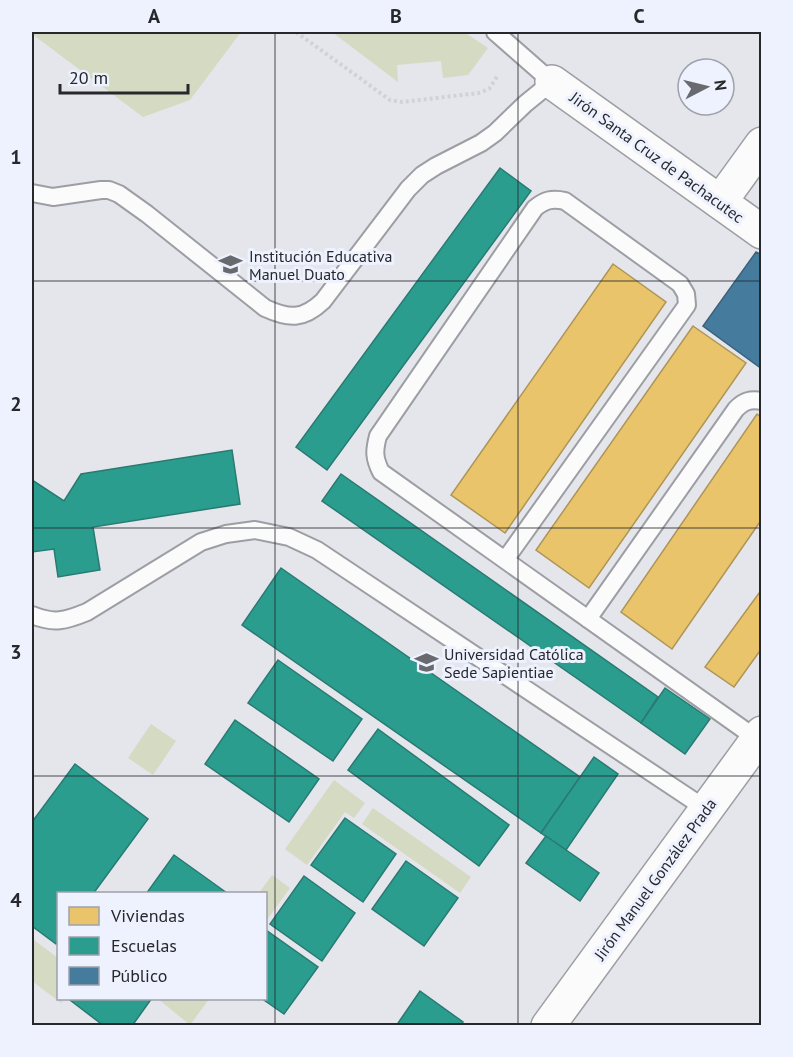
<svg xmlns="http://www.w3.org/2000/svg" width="793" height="1057" viewBox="0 0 793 1057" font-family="'PT Sans',sans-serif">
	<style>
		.green { fill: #d5dac2 }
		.homes { fill: #e9c46a; stroke: #ae9557; stroke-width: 1.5 }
		.schools { fill: #2a9d8f; stroke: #297a71; stroke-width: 1.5 }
		.public { fill: #457b9d; stroke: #3c627b; stroke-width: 1.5 }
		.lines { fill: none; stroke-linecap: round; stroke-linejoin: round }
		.service-casing { stroke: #9c9ea3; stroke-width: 20 }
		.minor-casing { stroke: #9c9ea3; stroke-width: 36 }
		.tertiary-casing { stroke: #9c9ea3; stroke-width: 36 }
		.path { stroke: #d1d2d4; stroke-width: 4; stroke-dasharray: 3 3; stroke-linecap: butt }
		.service { stroke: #fbfbfc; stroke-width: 16 }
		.minor { stroke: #fbfbfc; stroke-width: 33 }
		.tertiary { stroke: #fbfbfc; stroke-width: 33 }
		.grid { fill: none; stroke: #26282c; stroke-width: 1.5; stroke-opacity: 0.55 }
		.labels { text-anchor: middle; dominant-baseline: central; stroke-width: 6; stroke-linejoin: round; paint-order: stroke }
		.street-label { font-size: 16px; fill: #26282c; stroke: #eef2fe }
		.poi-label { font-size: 16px; fill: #26282c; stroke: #eef2fe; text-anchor: start }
		.neatline { fill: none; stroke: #26282c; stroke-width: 2 }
		.grid-label { font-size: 20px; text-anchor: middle; font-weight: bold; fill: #26282c }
	</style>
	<rect width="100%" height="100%" fill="#e4e6ec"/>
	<g class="green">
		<polygon points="32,32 241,32 190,100 143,117 32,34"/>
		<polygon points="332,32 464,32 488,48 468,75 443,78 441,61 397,65 398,82"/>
		<polygon points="151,724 176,741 153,775 128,758"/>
		<polygon points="334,780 365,803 354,818 345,812 307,865 285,849"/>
		<polygon points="373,808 471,877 460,893 362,824"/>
		<polygon points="272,875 290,888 266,921 266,894 259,893"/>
		<polygon points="34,940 58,958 58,998 65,999 61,1003 32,981 32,944"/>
		<polygon points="157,998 209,998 209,999 190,1025"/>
	</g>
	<g class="homes">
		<polygon points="613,264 666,302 505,533 451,495"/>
		<polygon points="693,326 746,363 589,588 536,550"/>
		<polygon points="757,414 762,418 762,519 672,649 621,612"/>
		<polygon points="762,589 762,648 734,687 705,667"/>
	</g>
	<g class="schools">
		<polygon points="500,168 531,191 327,470 296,447"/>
		<polygon points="232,450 240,504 93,527 100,570 58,577 54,549 32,552 32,480 64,501 81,474"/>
		<polygon points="341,474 658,697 641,723 322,501"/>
		<polygon points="281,568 580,777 541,833 242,625"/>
		<polygon points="278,660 362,719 333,761 248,703"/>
		<polygon points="665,688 710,719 685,754 641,723"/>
		<polygon points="235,720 319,779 289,822 205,764"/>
		<polygon points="378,729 509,825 479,866 348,770"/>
		<polygon points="594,757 618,774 566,850 541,833"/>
		<polygon points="75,764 148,819 93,894 58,894 58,941 56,944 32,926 32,822"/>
		<polygon points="345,818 396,854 363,902 311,865"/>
		<polygon points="546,836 599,873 580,901 526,863"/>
		<polygon points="174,855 227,893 226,894 146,894"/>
		<polygon points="406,861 458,898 424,946 372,909"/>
		<polygon points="304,876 355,913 322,961 270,924"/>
		<polygon points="266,930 318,967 284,1014 261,998 266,998"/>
		<polygon points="420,991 463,1022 460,1026 396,1026"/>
		<polygon points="71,998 152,998 132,1026 104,1026 70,1000"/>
	</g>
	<polygon class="public" points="756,252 762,255 762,369 703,326"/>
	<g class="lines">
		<defs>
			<g id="service">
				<path d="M32,193L53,197L101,190H109L119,194L147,214L265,308C289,319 303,320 323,301L408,189L422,175L436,166L481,143L495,133L525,104L552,82L495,32"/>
				<path d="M505,560L687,305L686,294L680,284L565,201C552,198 545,200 535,208L378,436C374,451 374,458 381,472L757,739"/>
				<path d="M32,615C54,624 65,621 87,612L201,542L226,534L255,530L289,537L317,550L706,809"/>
				<path d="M588,619L736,409C744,401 750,399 762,401"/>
			</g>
			<g id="minor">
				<polyline points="552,82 762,232"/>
				<polyline points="720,202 762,144"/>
			</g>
			<polyline id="tertiary" points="548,1026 762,733"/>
		</defs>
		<use href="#service" class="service-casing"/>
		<use href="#minor" class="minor-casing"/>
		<use href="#tertiary" class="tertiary-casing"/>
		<polyline class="path" points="296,32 390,100 402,102 479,93 489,89 498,75"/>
		<use href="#service" class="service"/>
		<use href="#minor" class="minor"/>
		<use href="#tertiary" class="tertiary"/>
	</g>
	<path class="grid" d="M275,32V1026M518,32V1026M32,281H762M32,528H762M32,776H762"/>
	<defs>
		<symbol id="school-bare" viewBox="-9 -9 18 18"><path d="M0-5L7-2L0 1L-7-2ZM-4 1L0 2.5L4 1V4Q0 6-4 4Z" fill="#686a6f" stroke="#eef2fe" stroke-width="2.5" paint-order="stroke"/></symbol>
		<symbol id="university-bare" viewBox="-9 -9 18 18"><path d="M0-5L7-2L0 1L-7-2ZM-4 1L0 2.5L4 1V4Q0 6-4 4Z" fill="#686a6f" stroke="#eef2fe" stroke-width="2.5" paint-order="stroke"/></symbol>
	</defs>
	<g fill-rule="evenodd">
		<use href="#school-bare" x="214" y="248" width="33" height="33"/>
		<use href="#university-bare" x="410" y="646" width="33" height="33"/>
	</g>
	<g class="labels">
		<g class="street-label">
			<text transform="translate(657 157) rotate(36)">Jirón Santa Cruz de Pachacutec</text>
			<text transform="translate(655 879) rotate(-54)">Jirón Manuel González Prada</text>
		</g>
		<g class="poi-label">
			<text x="249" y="256">Institución Educativa<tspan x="249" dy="18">Manuel Duato</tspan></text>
			<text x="444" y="654">Universidad Católica<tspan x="444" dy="18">Sede Sapientiae</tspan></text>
		</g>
	</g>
	<rect width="793" height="1057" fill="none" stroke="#eef2fe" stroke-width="66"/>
	<rect x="57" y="892" width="210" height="108" fill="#eef2fe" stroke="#9ea1aa" stroke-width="1.5"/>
	<rect x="69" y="907" width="30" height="18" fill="#e9c46a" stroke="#9ea1aa" stroke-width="1.5"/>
	<text x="111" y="922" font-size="18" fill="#26282c">Viviendas</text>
	<rect x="69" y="937" width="30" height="18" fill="#2a9d8f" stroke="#9ea1aa" stroke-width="1.5"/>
	<text x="111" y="952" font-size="18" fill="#26282c">Escuelas</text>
	<rect x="69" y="967" width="30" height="18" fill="#457b9d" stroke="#9ea1aa" stroke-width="1.5"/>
	<text x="111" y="982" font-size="18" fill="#26282c">Público</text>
	<g transform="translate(706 87) rotate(83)"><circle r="28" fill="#eef2fe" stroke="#9ea1aa" stroke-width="1.5"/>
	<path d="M0-4.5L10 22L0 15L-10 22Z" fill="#686a6f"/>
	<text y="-9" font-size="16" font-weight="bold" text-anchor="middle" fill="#26282c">N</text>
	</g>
	<path d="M60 84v9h128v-9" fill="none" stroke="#26282c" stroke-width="3"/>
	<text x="69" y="84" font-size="18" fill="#26282c" stroke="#eef2fe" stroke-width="4.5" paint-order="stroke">20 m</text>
	<rect x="33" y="33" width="727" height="991" class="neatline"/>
	<g class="grid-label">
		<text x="154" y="23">A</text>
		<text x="396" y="23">B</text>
		<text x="639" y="23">C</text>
		<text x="16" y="164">1</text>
		<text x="16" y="411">2</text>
		<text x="16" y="659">3</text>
		<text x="16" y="907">4</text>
	</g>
</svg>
